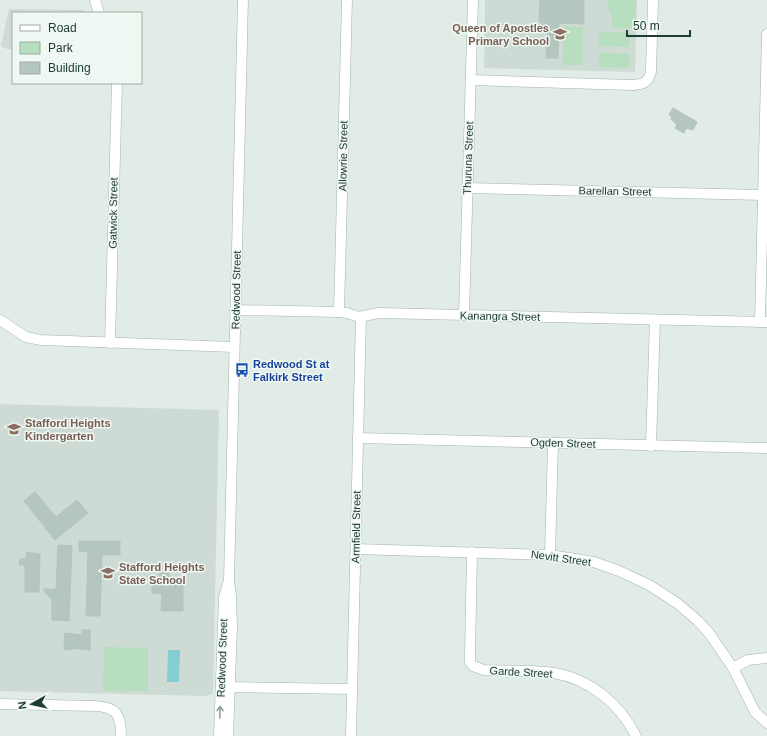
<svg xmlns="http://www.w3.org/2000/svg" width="767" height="736" viewBox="0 0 767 736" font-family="Helvetica,sans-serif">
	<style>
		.built { fill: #cedbd4 }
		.green { fill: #b7debe }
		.water { fill: #84ced4 }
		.building { fill: #b5c6be; stroke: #b2c5bc }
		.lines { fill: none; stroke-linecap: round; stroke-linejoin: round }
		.minor-casing { stroke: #a3b4ac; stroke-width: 11 }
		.minor { stroke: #fff; stroke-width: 10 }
		.oneway { stroke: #909e98 }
		.labels { text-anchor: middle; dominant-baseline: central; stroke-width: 3; stroke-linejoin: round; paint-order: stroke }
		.education-label { font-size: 11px; font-weight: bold; fill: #785e54; stroke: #f0f8f3; text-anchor: start }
		.street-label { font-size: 11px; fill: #203d32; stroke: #f0f8f3 }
		.transit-label { font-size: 11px; font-weight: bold; fill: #164399; stroke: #f0f8f3; text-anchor: start }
	</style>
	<rect width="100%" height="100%" fill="#e0ece5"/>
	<g class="built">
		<polygon points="485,0 637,0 635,72 484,68"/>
		<polygon points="9,9 82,10 86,13 13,13 13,49 7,49 1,46"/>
		<polygon points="0,404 219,410 213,694 205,696 0,691"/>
	</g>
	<g class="green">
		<path d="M608,0H636V29L612,28C612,20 613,14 608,8Z"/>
		<polygon points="564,26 583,27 583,65 563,65"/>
		<polygon points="599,32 630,33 629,47 599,46"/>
		<polygon points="599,53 629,54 629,68 599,67"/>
		<polygon points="104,647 148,648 148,691 103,691"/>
	</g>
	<polygon class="water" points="168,650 180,650 179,682 167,682"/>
	<g class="building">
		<polygon points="540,0 584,0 584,24 559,23 558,58 546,58 548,27 542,27 542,22 539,22"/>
		<polygon points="673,108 697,122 693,130 686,128 684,133 675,128 677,125 671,119 672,116 669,115"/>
		<polygon points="35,492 56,517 77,500 88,513 55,540 24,501"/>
		<polygon points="79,541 120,541 120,555 102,555 100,616 86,616 88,552 79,551"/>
		<polygon points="58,545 72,546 69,621 52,620 52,600 43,589 56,589"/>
		<polygon points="26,552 40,554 39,592 25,592 25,565 19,565 20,559 26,559"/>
		<polygon points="160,573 169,573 169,579 183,578 183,611 161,611 162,594 152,593 152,578 159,576"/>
		<polygon points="82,630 90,630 90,650 73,648 72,650 64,649 65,633 82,635"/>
	</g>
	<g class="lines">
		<defs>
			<g id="minor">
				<polyline points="95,0 99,13"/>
				<path d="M471,80L631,85C642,85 648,83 651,72L653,0"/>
				<polyline points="468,188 763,195"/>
				<polyline points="235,310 339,312 347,313 359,317 378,313 767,322"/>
				<polyline points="339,312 347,0"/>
				<polyline points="464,315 473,0"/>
				<polyline points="0,320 26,337 41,340 234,347"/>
				<polyline points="760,322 767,34"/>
				<polyline points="110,343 117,83"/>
				<polyline points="358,438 767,448"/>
				<polyline points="651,446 655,320"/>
				<polyline points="356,549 550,555 594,562 619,571 649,585 677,603 698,621 709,633 733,668 755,712 767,723"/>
				<path d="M472,552L470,656V662L473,666L484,670C507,671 531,670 554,673C590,679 620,704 636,736"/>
				<polyline points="550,555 553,443"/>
				<polyline points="733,668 748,660 767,658"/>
				<polyline points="230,687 352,689"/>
				<path d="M0,704L95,706C117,707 121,715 121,736"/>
				<polyline points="219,736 224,597 228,583"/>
				<polyline points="228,736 232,627 231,596 229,580 243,0"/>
				<polyline points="351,736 361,317"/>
			</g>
		</defs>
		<use href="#minor" class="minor-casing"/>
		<use href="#minor" class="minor"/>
	</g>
	<defs><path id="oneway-shaft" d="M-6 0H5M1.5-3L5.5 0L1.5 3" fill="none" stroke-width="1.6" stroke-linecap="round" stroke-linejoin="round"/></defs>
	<use class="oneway" href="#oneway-shaft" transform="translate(220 712) rotate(-88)"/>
	<defs>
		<symbol id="school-bare" viewBox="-9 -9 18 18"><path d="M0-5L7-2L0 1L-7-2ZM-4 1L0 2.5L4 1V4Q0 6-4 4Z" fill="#8d6e63" stroke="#f0f8f3" stroke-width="2.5" paint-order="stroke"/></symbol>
		<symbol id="bus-bare" viewBox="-9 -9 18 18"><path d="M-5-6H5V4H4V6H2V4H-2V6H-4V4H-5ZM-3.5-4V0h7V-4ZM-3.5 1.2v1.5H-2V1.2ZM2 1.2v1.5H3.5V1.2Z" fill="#1a4fb4" stroke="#f0f8f3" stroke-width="2.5" paint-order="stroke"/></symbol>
	</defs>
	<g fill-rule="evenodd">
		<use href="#school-bare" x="550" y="24" width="20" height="20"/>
		<use href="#bus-bare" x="232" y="360" width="20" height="20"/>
		<use href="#school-bare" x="4" y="419" width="20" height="20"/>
		<use href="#school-bare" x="98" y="563" width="20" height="20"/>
	</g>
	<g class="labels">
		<g class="education-label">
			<text x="549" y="28" text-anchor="end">Queen of Apostles<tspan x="549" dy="13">Primary School</tspan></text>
			<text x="25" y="423">Stafford Heights<tspan x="25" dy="13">Kindergarten</tspan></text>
			<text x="119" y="567">Stafford Heights<tspan x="119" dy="13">State School</tspan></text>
		</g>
		<g class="street-label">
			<text transform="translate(343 156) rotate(-89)">Allowrie Street</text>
			<text transform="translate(468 158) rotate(-88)">Thuruna Street</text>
			<text transform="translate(615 191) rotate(1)">Barellan Street</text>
			<text transform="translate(113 213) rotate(-89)">Gatwick Street</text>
			<text transform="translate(236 290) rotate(-89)">Redwood Street</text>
			<text transform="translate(500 316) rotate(1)">Kanangra Street</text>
			<text transform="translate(563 443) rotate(2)">Ogden Street</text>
			<text transform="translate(356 527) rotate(-89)">Armfield Street</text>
			<text transform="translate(561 558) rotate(8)">Nevitt Street</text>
			<text transform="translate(222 658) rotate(-88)">Redwood Street</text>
			<text transform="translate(521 672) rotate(3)">Garde Street</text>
		</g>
		<g class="transit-label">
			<text x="253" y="364">Redwood St at<tspan x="253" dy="13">Falkirk Street</tspan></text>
		</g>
	</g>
	<rect x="12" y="12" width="130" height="72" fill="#f0f8f3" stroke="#9dada6"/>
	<rect x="20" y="25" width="20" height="6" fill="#ffffff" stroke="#9dada6"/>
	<text x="48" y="32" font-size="12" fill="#203d32">Road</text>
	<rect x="20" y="42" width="20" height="12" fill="#b7debe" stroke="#9dada6"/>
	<text x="48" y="52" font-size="12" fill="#203d32">Park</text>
	<rect x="20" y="62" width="20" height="12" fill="#b5c6be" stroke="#9dada6"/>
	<text x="48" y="72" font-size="12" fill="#203d32">Building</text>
	<g transform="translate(32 704) rotate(262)" stroke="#f0f8f3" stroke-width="3" paint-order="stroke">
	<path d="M0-3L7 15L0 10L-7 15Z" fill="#203d32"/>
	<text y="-6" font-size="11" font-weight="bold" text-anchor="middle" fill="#203d32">N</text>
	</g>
	<path d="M627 30v6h63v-6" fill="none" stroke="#203d32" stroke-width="2"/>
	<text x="633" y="30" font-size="12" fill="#203d32" stroke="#f0f8f3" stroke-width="3" paint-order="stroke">50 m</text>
</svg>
